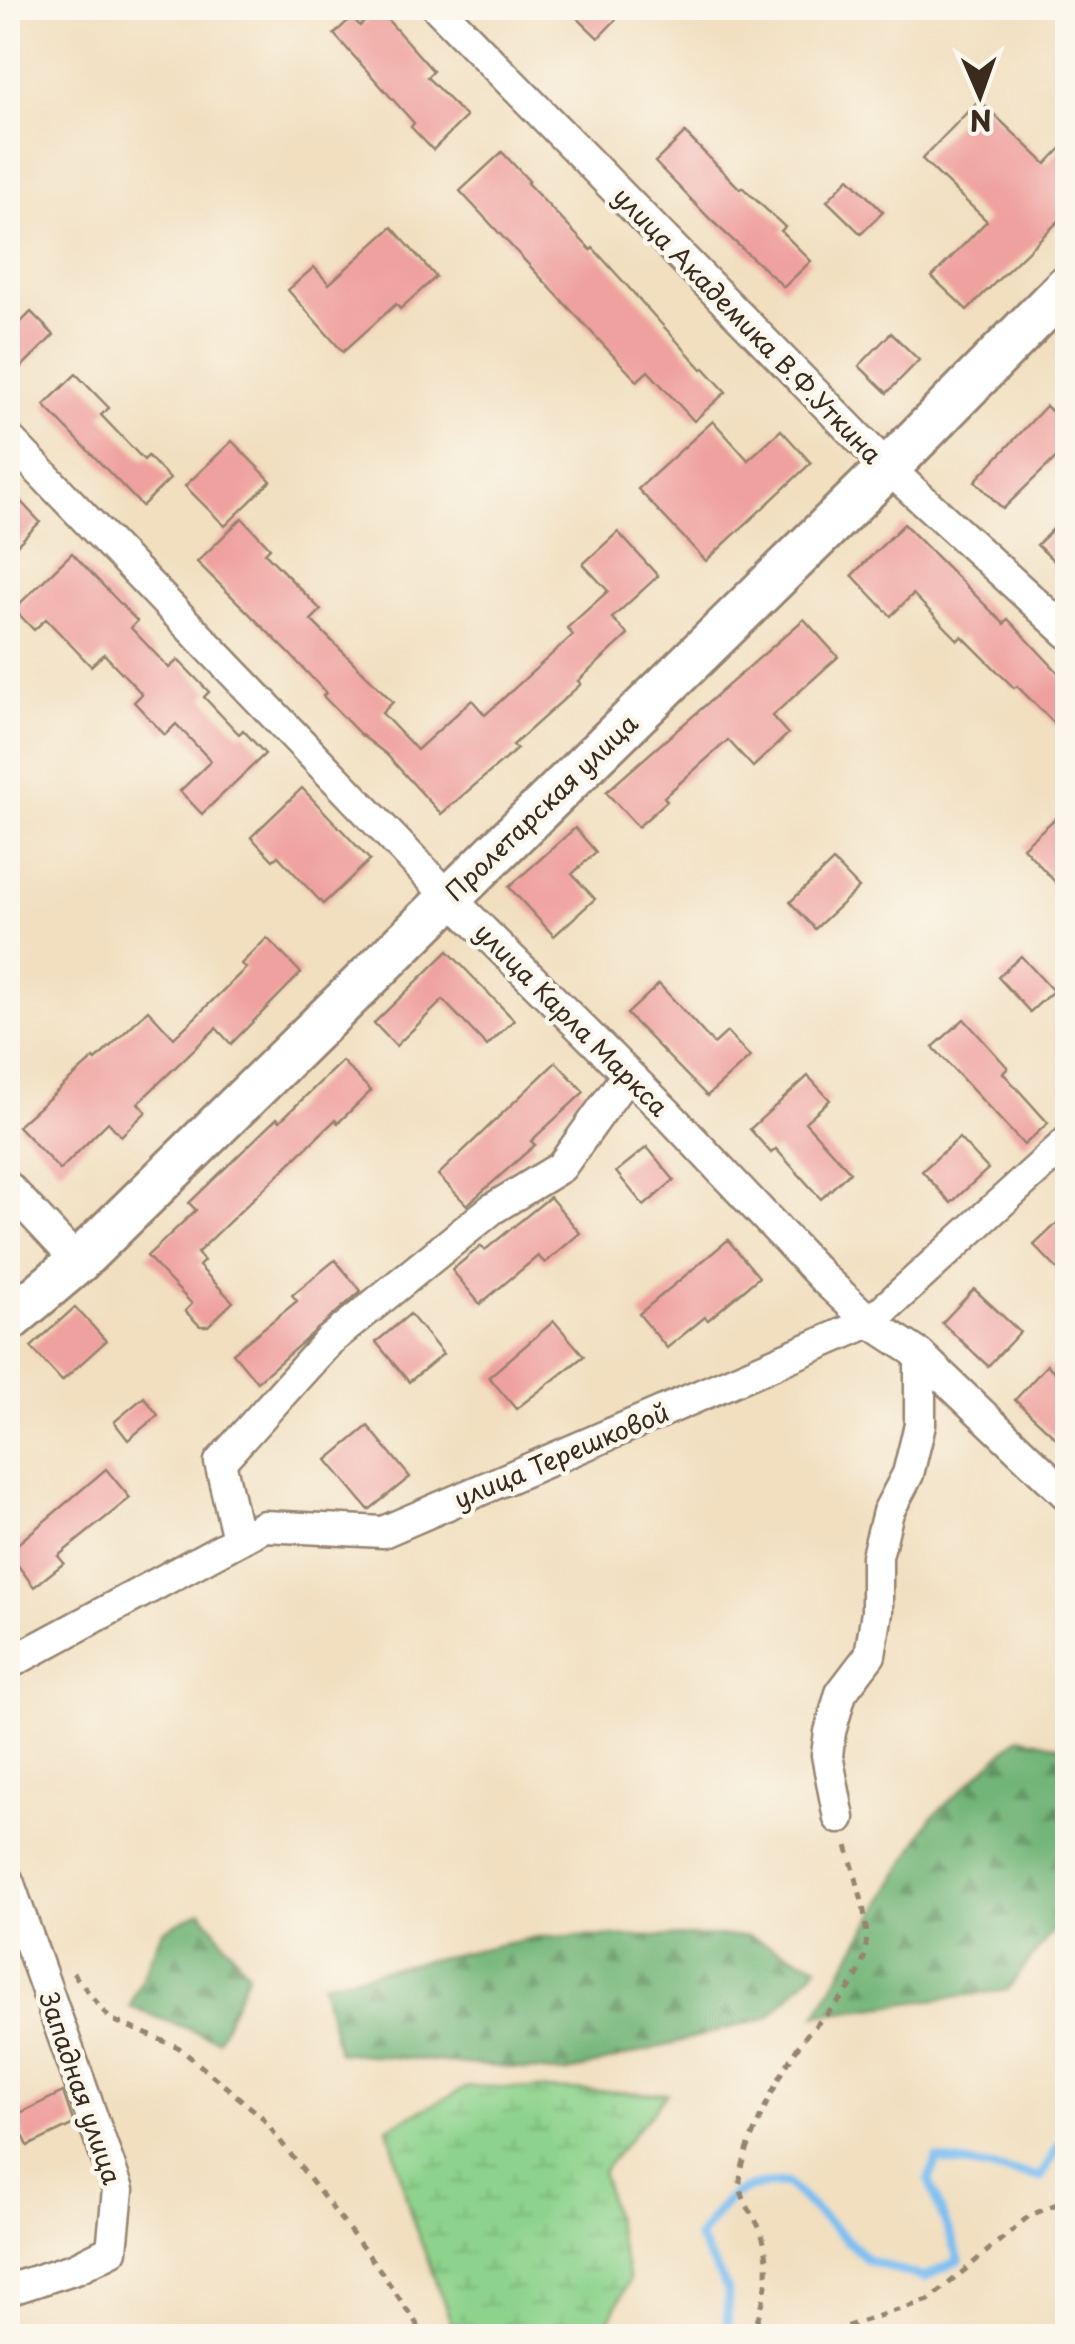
<svg xmlns="http://www.w3.org/2000/svg" width="1075" height="2344" viewBox="0 0 1075 2344" font-family="'Playpen Sans',sans-serif">
	<style>
		.forest { fill: url(#forest-firs); stroke: #56704b; stroke-width: 2.5 }
		.wetland { fill: url(#wetland-marsh); stroke: #647e56; stroke-width: 2.5 }
		.lines { fill: none; stroke-linecap: round; stroke-linejoin: round }
		.stream { stroke: #7cbff2; stroke-width: 9 }
		.building { fill: #efa19f }
		.minor-casing { stroke: #96846f; stroke-width: 35 }
		.secondary-casing { stroke: #96846f; stroke-width: 48 }
		.path { stroke: #96846f; stroke-width: 5; stroke-dasharray: 8 8; stroke-linecap: butt }
		.minor { stroke: #fff; stroke-width: 30 }
		.secondary { stroke: #fff; stroke-width: 42 }
		.labels { text-anchor: middle; dominant-baseline: central; stroke-width: 9; stroke-linejoin: round; paint-order: stroke }
		.street-label { font-size: 25px; fill: #3b2a1e; stroke: #fbf7ec }
	</style>
	<defs>
		<pattern id="forest-firs" width="22" height="20" patternUnits="userSpaceOnUse" patternTransform="scale(2.5)"><rect width="22" height="20" fill="#72b578"/><path d="M5 1l3.5 6h-7zM16 11l3.5 6h-7z" fill="#5f9362"/></pattern>
		<pattern id="wetland-marsh" width="20" height="14" patternUnits="userSpaceOnUse" patternTransform="scale(2.5)"><rect width="20" height="14" fill="#8ed38d"/><path d="M1 5h8M5 5V1M11 12h8M15 12V8" fill="none" stroke="#7bb579"/></pattern>
	</defs>
	<rect width="100%" height="100%" fill="#fbf7ec"/>
	<filter id="ink" filterUnits="userSpaceOnUse"><feTurbulence type="fractalNoise" baseFrequency=".01" numOctaves="2"/><feDisplacementMap in="SourceGraphic" scale="20" xChannelSelector="R" yChannelSelector="G"/><feConvolveMatrix kernelMatrix="1 2 1 2 8 2 1 2 1" color-interpolation-filters="sRGB"/></filter>
	<filter id="wash" filterUnits="userSpaceOnUse"><feTurbulence type="fractalNoise" baseFrequency=".0048" numOctaves="4" result="noise"/><feDisplacementMap in="SourceGraphic" scale="40" xChannelSelector="R" yChannelSelector="G"/><feGaussianBlur stdDeviation="2.25" result="paint"/><feColorMatrix in="noise" values="0 0 0 0 0 0 0 0 0 0 0 0 0 0 0 0 0 1.4 0 .05"/><feComposite in="paint" operator="in"/></filter>
	<g filter="url(#wash)">
		<rect width="100%" height="100%" fill="#f1dfc0"/>
		<g class="forest">
			<polygon points="1019,1737 1067,1748 1067,1912 1007,1990 816,2015 931,1818"/>
			<polygon points="201,1911 248,1973 218,2040 130,2007 162,1931"/>
			<polygon points="747,1936 818,1966 769,2017 565,2073 338,2052 322,1983 537,1937"/>
		</g>
		<polygon class="wetland" points="470,2086 667,2094 602,2172 629,2280 602,2336 456,2336 411,2215 388,2127"/>
		<g class="lines">
			<path class="stream" d="M727,2336L728,2290L698,2238C728,2197 732,2185 786,2183L868,2260L924,2278L959,2260L929,2180L936,2159L1041,2177L1068,2129"/>
		</g>
		<g id="blocks">
			<g class="building">
				<polygon points="567,8 627,8 598,38"/>
				<polygon points="378,9 433,71 427,77 466,117 433,150 411,127 414,123 334,34 352,17 360,26"/>
				<polygon points="979,100 1046,164 1068,141 1068,212 967,310 932,277 987,221 922,159"/>
				<polygon points="685,133 740,189 742,187 785,227 781,231 811,261 784,287 711,220 655,162"/>
				<polygon points="502,152 529,181 527,183 591,250 593,248 702,369 704,368 726,392 694,421 648,371 637,381 460,191"/>
				<polygon points="849,178 883,212 861,234 827,201"/>
				<polygon points="392,227 436,277 400,309 396,304 343,352 288,290 314,267 329,284"/>
				<polygon points="31,312 54,335 8,380 8,335"/>
				<polygon points="891,333 919,360 887,393 859,366"/>
				<polygon points="76,374 109,408 101,415 144,460 148,456 170,479 142,506 44,405"/>
				<polygon points="1046,406 1068,427 1068,446 1003,509 975,481"/>
				<polygon points="713,421 748,460 781,430 811,463 706,561 638,489"/>
				<polygon points="232,441 271,481 225,526 185,486"/>
				<polygon points="8,488 40,522 8,554"/>
				<polygon points="1068,514 1068,574 1037,545"/>
				<polygon points="242,518 270,548 265,553 321,610 311,620 393,702 382,713 417,750 472,700 485,715 573,635 567,628 608,591 583,564 618,532 658,576 612,618 628,635 578,681 581,684 513,745 517,749 441,814 386,754 360,734 323,696 326,693 288,652 197,562"/>
				<polygon points="904,524 1004,624 1008,619 1068,683 1068,737 1017,686 1014,688 962,636 958,640 913,594 891,616 852,575"/>
				<polygon points="72,553 137,621 131,628 169,668 178,660 209,692 204,697 239,734 243,730 265,754 202,814 180,791 211,761 176,724 165,735 134,702 142,694 104,654 91,666 46,619 34,630 14,609"/>
				<polygon points="804,619 838,657 772,716 788,734 753,767 728,740 664,797 667,801 638,827 606,792"/>
				<polygon points="302,788 370,860 323,904 278,856 273,860 251,837"/>
				<polygon points="1068,807 1068,896 1023,847"/>
				<polygon points="575,828 596,852 572,874 595,899 554,936 509,887"/>
				<polygon points="833,861 859,888 815,929 790,902"/>
				<polygon points="267,938 301,973 231,1044 216,1028 138,1103 146,1112 121,1136 108,1122 60,1170 18,1126 94,1058 96,1060 148,1010 174,1038 246,968 241,964"/>
				<polygon points="448,951 514,1020 487,1046 443,1000 396,1046 374,1023"/>
				<polygon points="1021,956 1053,991 1030,1012 998,977"/>
				<polygon points="659,984 714,1044 727,1032 750,1057 707,1096 627,1014"/>
				<polygon points="964,1019 1008,1068 1003,1073 1048,1123 1024,1145 933,1047"/>
				<polygon points="342,1061 371,1091 338,1123 335,1120 197,1253 204,1261 199,1266 233,1302 208,1326 200,1326 185,1311 192,1304 147,1256 196,1210 189,1203 277,1118 280,1121"/>
				<polygon points="556,1062 584,1092 531,1141 535,1145 467,1205 438,1175"/>
				<polygon points="808,1076 830,1100 805,1122 850,1172 821,1199 776,1149 771,1153 750,1129"/>
				<polygon points="959,1138 988,1169 951,1203 922,1171"/>
				<polygon points="647,1147 674,1180 644,1206 616,1172"/>
				<polygon points="550,1197 580,1233 545,1263 538,1256 480,1304 452,1270 481,1246 485,1250"/>
				<polygon points="1068,1213 1068,1280 1034,1245"/>
				<polygon points="728,1240 759,1277 708,1320 705,1317 667,1348 639,1314"/>
				<polygon points="335,1260 361,1291 257,1382 233,1353 297,1301 292,1295"/>
				<polygon points="974,1289 1020,1332 988,1366 942,1323"/>
				<polygon points="75,1307 106,1341 62,1381 31,1347"/>
				<polygon points="410,1314 443,1354 409,1382 376,1342"/>
				<polygon points="554,1321 584,1356 516,1409 489,1377"/>
				<polygon points="1047,1365 1068,1384 1068,1426 1056,1438 1015,1400"/>
				<polygon points="144,1397 158,1415 128,1440 114,1422"/>
				<polygon points="368,1426 410,1477 369,1510 327,1460"/>
				<polygon points="106,1469 130,1498 58,1556 64,1563 34,1587 8,1552"/>
				<polygon points="63,2092 74,2124 28,2146 14,2116"/>
			</g>
		</g>
	</g>
	<g filter="url(#ink)">
		<use href="#blocks" fill-opacity="0" stroke="#96846f" stroke-width="2.5"/>
		<g class="lines">
			<defs>
				<g id="minor">
					<polyline points="438,8 888,468 1068,633"/>
					<polyline points="8,438 449,897 668,1114 824,1279 870,1322 920,1355 1068,1496"/>
					<polyline points="8,1187 78,1262"/>
					<polyline points="238,1539 220,1462 329,1341 492,1209 561,1167 627,1075"/>
					<polyline points="8,1664 264,1526 383,1532 870,1322 1068,1141"/>
					<polyline points="839,1818 827,1755 830,1732 841,1693 870,1655 877,1612 877,1556 888,1512 908,1474 920,1425 920,1355"/>
					<polyline points="8,1881 118,2190 112,2250 76,2268 8,2290"/>
				</g>
				<polyline id="secondary" points="8,1321 78,1262 888,468 1068,285"/>
			</defs>
			<use href="#minor" class="minor-casing"/>
			<use href="#secondary" class="secondary-casing"/>
			<g class="path">
				<polyline points="73,1973 110,2019 178,2047 261,2116 380,2270 425,2336"/>
				<path d="M751,2336C766,2300 775,2263 758,2225C752,2214 740,2196 740,2183C740,2150 787,2056 810,2031C830,2011 857,1987 864,1958C873,1923 855,1879 847,1845"/>
				<polyline points="816,2336 929,2300 1029,2216 1068,2199"/>
			</g>
			<use href="#minor" class="minor"/>
			<use href="#secondary" class="secondary"/>
		</g>
	</g>
	<g class="labels">
		<g class="street-label">
			<text transform="translate(748 325) rotate(46)">улица Академика В.Ф.Уткина</text>
			<text transform="translate(541 807) rotate(-44)">Пролетарская улица</text>
			<text transform="translate(572 1019) rotate(45)">улица Карла Маркса</text>
			<text transform="translate(561 1455) rotate(-23)">улица Терешковой</text>
			<text transform="translate(81 2088) rotate(71)">Западная улица</text>
		</g>
	</g>
	<rect width="1075" height="2344" fill="none" stroke="#fbf7ec" stroke-width="40"/>
	<g transform="translate(980 95) rotate(178)" stroke="#fbf7ec" stroke-width="8" paint-order="stroke">
	<path d="M0-8L18 38L0 25L-18 38Z" fill="#3b2a1e"/>
	<text y="-15" font-size="28" font-weight="bold" text-anchor="middle" fill="#3b2a1e">N</text>
	</g>
</svg>
